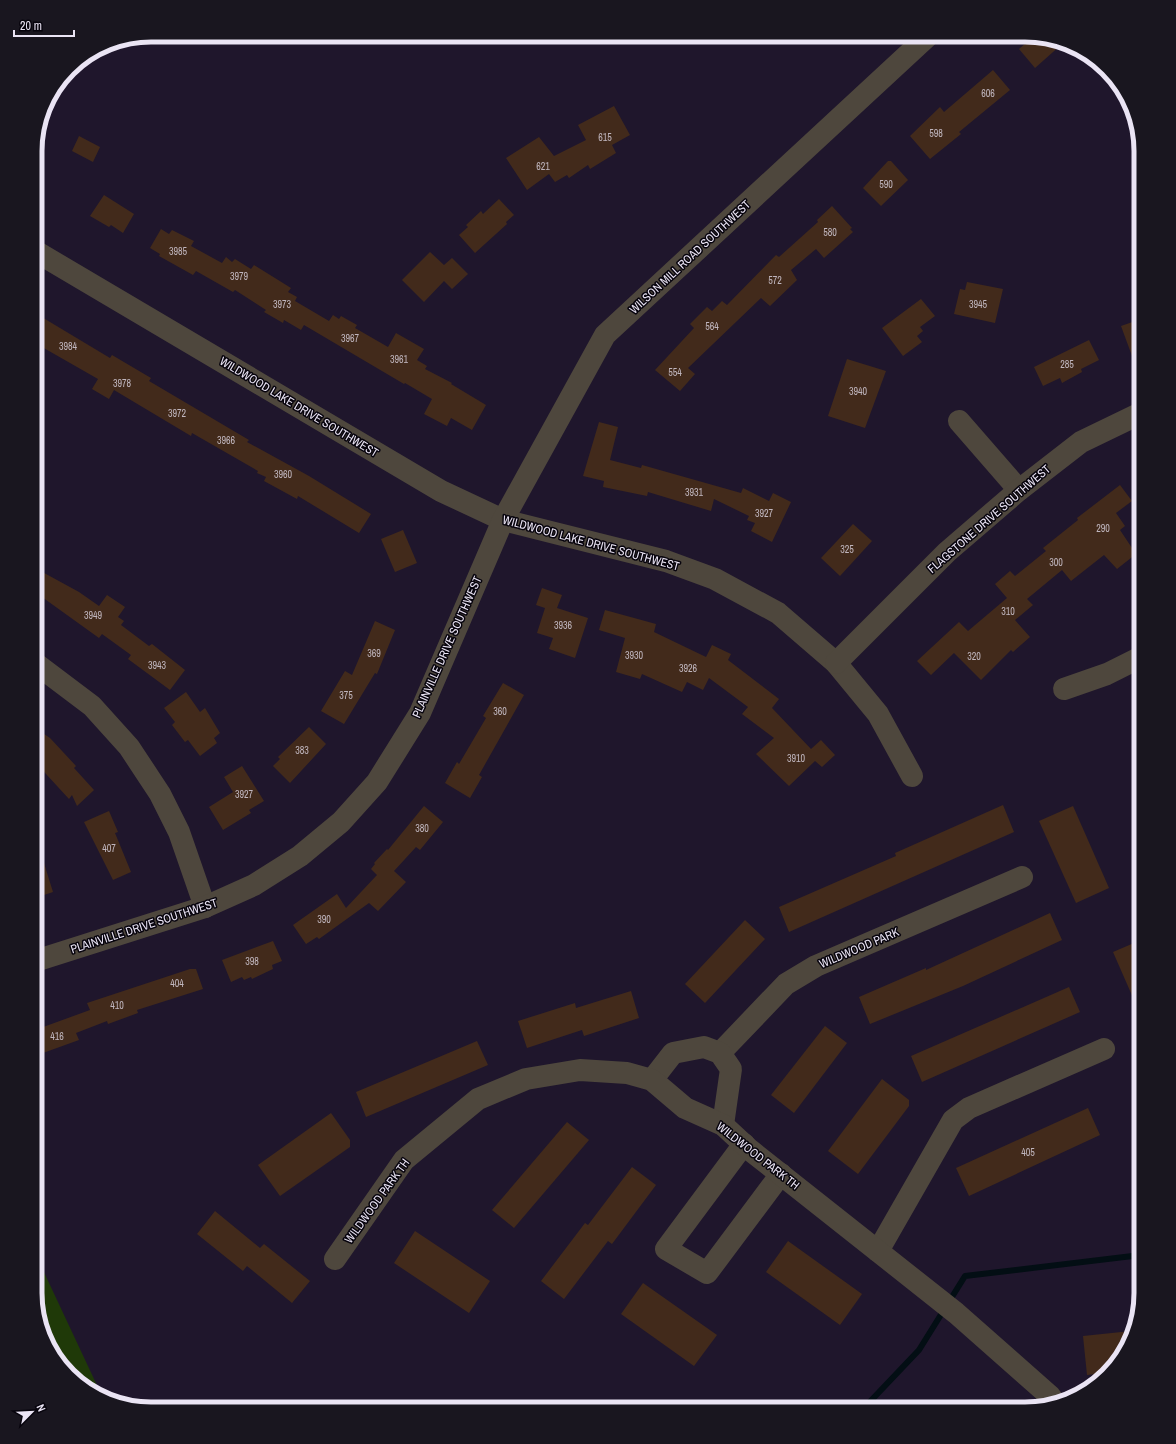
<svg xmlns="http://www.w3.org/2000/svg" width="1176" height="1444" viewBox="0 0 1176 1444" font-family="'Archivo Narrow',sans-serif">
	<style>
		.green { fill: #1f3908 }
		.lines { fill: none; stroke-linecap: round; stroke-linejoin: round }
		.stream { stroke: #030e14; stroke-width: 6 }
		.building { fill: #422a1b }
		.minor { stroke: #4e473d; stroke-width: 22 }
		.labels { text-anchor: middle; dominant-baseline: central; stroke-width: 3; stroke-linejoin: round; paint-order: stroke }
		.number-label { font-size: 10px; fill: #c0b6be }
		.street-label { font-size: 12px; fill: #eae4f4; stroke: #07040d }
		.rim { fill: none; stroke: #eae4f4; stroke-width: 5 }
	</style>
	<rect width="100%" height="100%" fill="#1f162c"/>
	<polygon class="green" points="35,1253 102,1396 93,1394 55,1358 35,1293"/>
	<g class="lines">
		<polyline class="stream" points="863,1409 919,1350 965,1276 1141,1255"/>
	</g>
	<g class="building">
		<polygon points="1034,36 1062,44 1035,68 1019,49"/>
		<polygon points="993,70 1010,90 959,132 961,134 930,159 910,136 940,107 944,112"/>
		<polygon points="614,106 630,135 612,145 616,153 590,169 588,165 569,178 567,175 555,182 549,174 527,190 506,158 539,137 554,156 586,140 578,125"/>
		<polygon points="79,136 100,147 93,162 72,151"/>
		<polygon points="888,161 891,161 908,180 881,206 863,188"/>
		<polygon points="104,195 134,214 123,233 111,225 109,227 90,216"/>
		<polygon points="499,199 514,215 506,222 507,224 475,253 459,235 468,227 466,225 481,211 483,214"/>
		<polygon points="832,206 852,228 850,229 853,232 824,258 816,249 791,270 797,280 770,306 761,298 688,368 695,374 680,391 655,370 694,328 690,324 707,307 712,311 722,301 727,305 776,255 779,257 818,222 817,220"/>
		<polygon points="161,229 169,234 172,230 194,241 191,246 222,263 226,257 232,262 235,259 251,269 254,265 291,288 288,292 297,297 295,301 329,321 333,315 339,319 341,316 357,325 355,328 388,347 396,333 424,349 417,360 427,366 425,369 452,383 451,384 486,405 472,430 451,418 447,426 424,414 432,399 405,383 404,384 304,325 301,330 284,320 283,323 264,312 266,310 235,290 233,292 196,271 193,275 159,256 160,254 150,248"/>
		<polygon points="430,252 444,265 452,258 468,274 452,289 444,281 424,302 402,280"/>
		<polygon points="967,282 1003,289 995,323 954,314 960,289 965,290"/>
		<polygon points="921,299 935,316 920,327 923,331 917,336 922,342 903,356 882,328"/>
		<polygon points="35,313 110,358 112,355 151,378 149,381 249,440 247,442 309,476 371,514 359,533 298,496 297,499 264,481 266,477 257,473 258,471 192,433 191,436 114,390 109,399 92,389 98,379 35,343"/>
		<polygon points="1141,319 1141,374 1139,375 1121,326"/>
		<polygon points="1089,340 1099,360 1081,369 1082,372 1062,383 1060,378 1043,386 1034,367"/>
		<polygon points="847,359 886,371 865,428 828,416"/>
		<polygon points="599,422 618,427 610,460 641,468 642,465 741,493 743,488 769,501 773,493 791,502 772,542 751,531 755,523 747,520 749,516 714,499 711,511 648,492 647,496 603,487 604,481 583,476"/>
		<polygon points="1120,485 1132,501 1116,513 1125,526 1120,530 1136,554 1117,569 1104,555 1071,581 1062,570 1027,599 1033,605 1015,620 1030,637 1013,652 1011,650 981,680 954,653 931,675 917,661 959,622 968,631 1007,598 995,584 1010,571 1015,576 1046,551 1043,548 1078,520 1077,518"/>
		<polygon points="853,524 872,541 840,576 821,558"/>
		<polygon points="403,530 417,563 395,572 381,539"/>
		<polygon points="35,568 79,592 99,606 107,595 125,607 118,617 124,621 121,625 149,646 152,644 185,670 170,690 128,659 131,655 102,634 99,638 35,592"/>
		<polygon points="542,588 562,595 557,608 588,618 575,658 549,649 553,638 537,633 545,608 536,605"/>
		<polygon points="605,610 656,624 654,632 706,657 712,645 731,654 728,660 779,699 772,708 811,749 821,740 835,755 822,767 815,761 789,786 756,754 774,738 742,714 748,707 709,678 703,690 687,682 682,692 642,674 640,679 616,672 625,638 599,630"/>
		<polygon points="375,621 395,630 377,674 375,673 344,724 321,711 345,671 352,675"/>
		<polygon points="503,683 524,695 479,775 482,777 470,798 445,783 457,762 459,764 486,718 483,716"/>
		<polygon points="186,692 200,712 205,708 220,733 214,738 217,743 200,756 188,740 185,742 172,725 175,722 164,708"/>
		<polygon points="309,727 326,744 290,783 273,766 280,759 278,757"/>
		<polygon points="35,728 50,738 76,766 74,768 94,790 77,806 72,795 69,799 35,762"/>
		<polygon points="242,766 264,801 249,810 251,813 223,830 209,807 233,792 224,777"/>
		<polygon points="1003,805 1014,832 789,932 779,907 896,856 895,853"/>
		<polygon points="424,806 443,822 420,850 416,847 394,871 406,882 378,911 369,903 319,939 317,937 306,944 293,925 337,894 346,908 377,875 371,869 375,864 374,863 387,849 388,850"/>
		<polygon points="1073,806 1109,888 1076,903 1039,821"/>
		<polygon points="109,811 118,832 115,833 131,872 113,880 84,822"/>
		<polygon points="35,847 39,847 53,892 35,898"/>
		<polygon points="1050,913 1062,940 963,986 870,1024 859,997 926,968 926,970"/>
		<polygon points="745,920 765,939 705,1003 685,984"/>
		<polygon points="1141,940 1141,1016 1113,952"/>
		<polygon points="273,941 282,961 272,965 273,969 252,979 251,977 244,980 242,977 231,982 222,960"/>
		<polygon points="190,969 196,969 203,989 137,1010 138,1013 108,1024 107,1021 76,1033 79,1040 43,1053 35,1030 90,1010 87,1003"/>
		<polygon points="1069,987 1080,1012 922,1082 911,1056"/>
		<polygon points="631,991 639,1018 584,1036 582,1030 527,1048 518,1021 575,1003 576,1008"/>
		<polygon points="825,1026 847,1043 794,1113 771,1095"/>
		<polygon points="477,1041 488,1065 366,1117 356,1092"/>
		<polygon points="882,1079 909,1100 909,1106 858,1174 828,1151"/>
		<polygon points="1088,1108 1100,1135 969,1196 956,1168"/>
		<polygon points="331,1113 350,1140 350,1147 280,1196 258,1165"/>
		<polygon points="567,1122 589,1140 514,1228 492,1210"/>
		<polygon points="632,1167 656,1185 612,1244 608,1241 564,1299 541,1281 585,1223 588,1225"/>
		<polygon points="215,1211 260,1248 264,1244 310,1281 292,1303 247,1266 243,1271 197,1234"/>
		<polygon points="415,1231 490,1281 469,1313 394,1263"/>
		<polygon points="788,1241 862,1294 840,1325 766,1272"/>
		<polygon points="643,1283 717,1335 694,1366 621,1314"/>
		<polygon points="1131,1331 1126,1351 1105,1373 1087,1375 1083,1336"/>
	</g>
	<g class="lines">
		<g class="minor">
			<polyline points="35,251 441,491 503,520 666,561 715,579 778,613 836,663 878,714 912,776"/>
			<polyline points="959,421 1019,490"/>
			<polyline points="35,663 92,706 129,747 160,794 179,832 205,907"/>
			<polyline points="836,663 947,552 1019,490 1081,442 1141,413"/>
			<polyline points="1064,689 1107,674 1141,657"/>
			<polyline points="35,961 205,907 254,885 300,856 341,822 377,782 420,713 503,520 605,335 929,35"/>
			<polyline points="720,1053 786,984 816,966 1022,877"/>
			<polyline points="652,1080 673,1053 704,1047 720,1053 731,1069 723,1125"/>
			<polyline points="744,1144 666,1249 707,1273 781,1174"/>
			<polyline points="878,1251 953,1120 969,1108 1104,1049"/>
			<polyline points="335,1259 404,1160 478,1099 526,1079 580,1070 627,1073 652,1080 685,1108 723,1125 750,1150 956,1313 1050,1396 1053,1400"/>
		</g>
	</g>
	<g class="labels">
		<g class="number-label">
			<text x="988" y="93">606</text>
			<text x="936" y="133">598</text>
			<text x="605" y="137">615</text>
			<text x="543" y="166">621</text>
			<text x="886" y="184">590</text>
			<text x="830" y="232">580</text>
			<text x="178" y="251">3985</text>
			<text x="239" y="276">3979</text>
			<text x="775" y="280">572</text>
			<text x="282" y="304">3973</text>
			<text x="978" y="304">3945</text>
			<text x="712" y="326">564</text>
			<text x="350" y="338">3967</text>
			<text x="68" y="346">3984</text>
			<text x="399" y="359">3961</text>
			<text x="1067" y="364">285</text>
			<text x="675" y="372">554</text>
			<text x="122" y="383">3978</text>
			<text x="858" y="391">3940</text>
			<text x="177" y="413">3972</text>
			<text x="226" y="440">3966</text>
			<text x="283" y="474">3960</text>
			<text x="694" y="492">3931</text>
			<text x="764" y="513">3927</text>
			<text x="1103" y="528">290</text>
			<text x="847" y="549">325</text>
			<text x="1056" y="562">300</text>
			<text x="1008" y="611">310</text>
			<text x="93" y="615">3949</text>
			<text x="563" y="625">3936</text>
			<text x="374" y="653">369</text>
			<text x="634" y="655">3930</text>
			<text x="974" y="656">320</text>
			<text x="157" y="665">3943</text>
			<text x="688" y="668">3926</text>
			<text x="346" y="695">375</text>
			<text x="500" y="711">360</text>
			<text x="302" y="750">383</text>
			<text x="796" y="758">3910</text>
			<text x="244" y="794">3927</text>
			<text x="422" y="828">380</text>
			<text x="109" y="848">407</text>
			<text x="324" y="919">390</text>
			<text x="252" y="961">398</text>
			<text x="177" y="983">404</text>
			<text x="117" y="1005">410</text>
			<text x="57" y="1036">416</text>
			<text x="1028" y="1152">405</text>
		</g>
		<g class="street-label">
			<text transform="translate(690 257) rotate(-43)">WILSON MILL ROAD SOUTHWEST</text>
			<text transform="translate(299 407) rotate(31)">WILDWOOD LAKE DRIVE SOUTHWEST</text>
			<text transform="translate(989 519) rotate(-41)">FLAGSTONE DRIVE SOUTHWEST</text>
			<text transform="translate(591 543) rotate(15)">WILDWOOD LAKE DRIVE SOUTHWEST</text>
			<text transform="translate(447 647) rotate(-66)">PLAINVILLE DRIVE SOUTHWEST</text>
			<text transform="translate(144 926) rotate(-18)">PLAINVILLE DRIVE SOUTHWEST</text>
			<text transform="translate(859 948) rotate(-23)">WILDWOOD PARK</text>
			<text transform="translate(758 1156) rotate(38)">WILDWOOD PARK TH</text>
			<text transform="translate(377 1201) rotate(-54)">WILDWOOD PARK TH</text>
		</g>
	</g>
	<path d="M0 0H1176V1444H0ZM151 42H1025A109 109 0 0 1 1134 151V1293A109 109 0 0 1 1025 1402H151A109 109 0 0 1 42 1293V151A109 109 0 0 1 151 42Z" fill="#19161f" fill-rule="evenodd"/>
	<path class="rim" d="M151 42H1025A109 109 0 0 1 1134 151V1293A109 109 0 0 1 1025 1402H151A109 109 0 0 1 42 1293V151A109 109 0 0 1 151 42Z"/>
	<g transform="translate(32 1412) rotate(66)" stroke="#07040d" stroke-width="3" paint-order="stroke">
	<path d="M0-3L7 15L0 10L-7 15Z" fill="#eae4f4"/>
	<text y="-6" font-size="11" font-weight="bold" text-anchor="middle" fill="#eae4f4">N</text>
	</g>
	<path d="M14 30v6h60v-6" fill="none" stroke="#eae4f4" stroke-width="2"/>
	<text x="20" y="30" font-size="12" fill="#eae4f4" stroke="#07040d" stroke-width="3" paint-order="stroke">20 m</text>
</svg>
